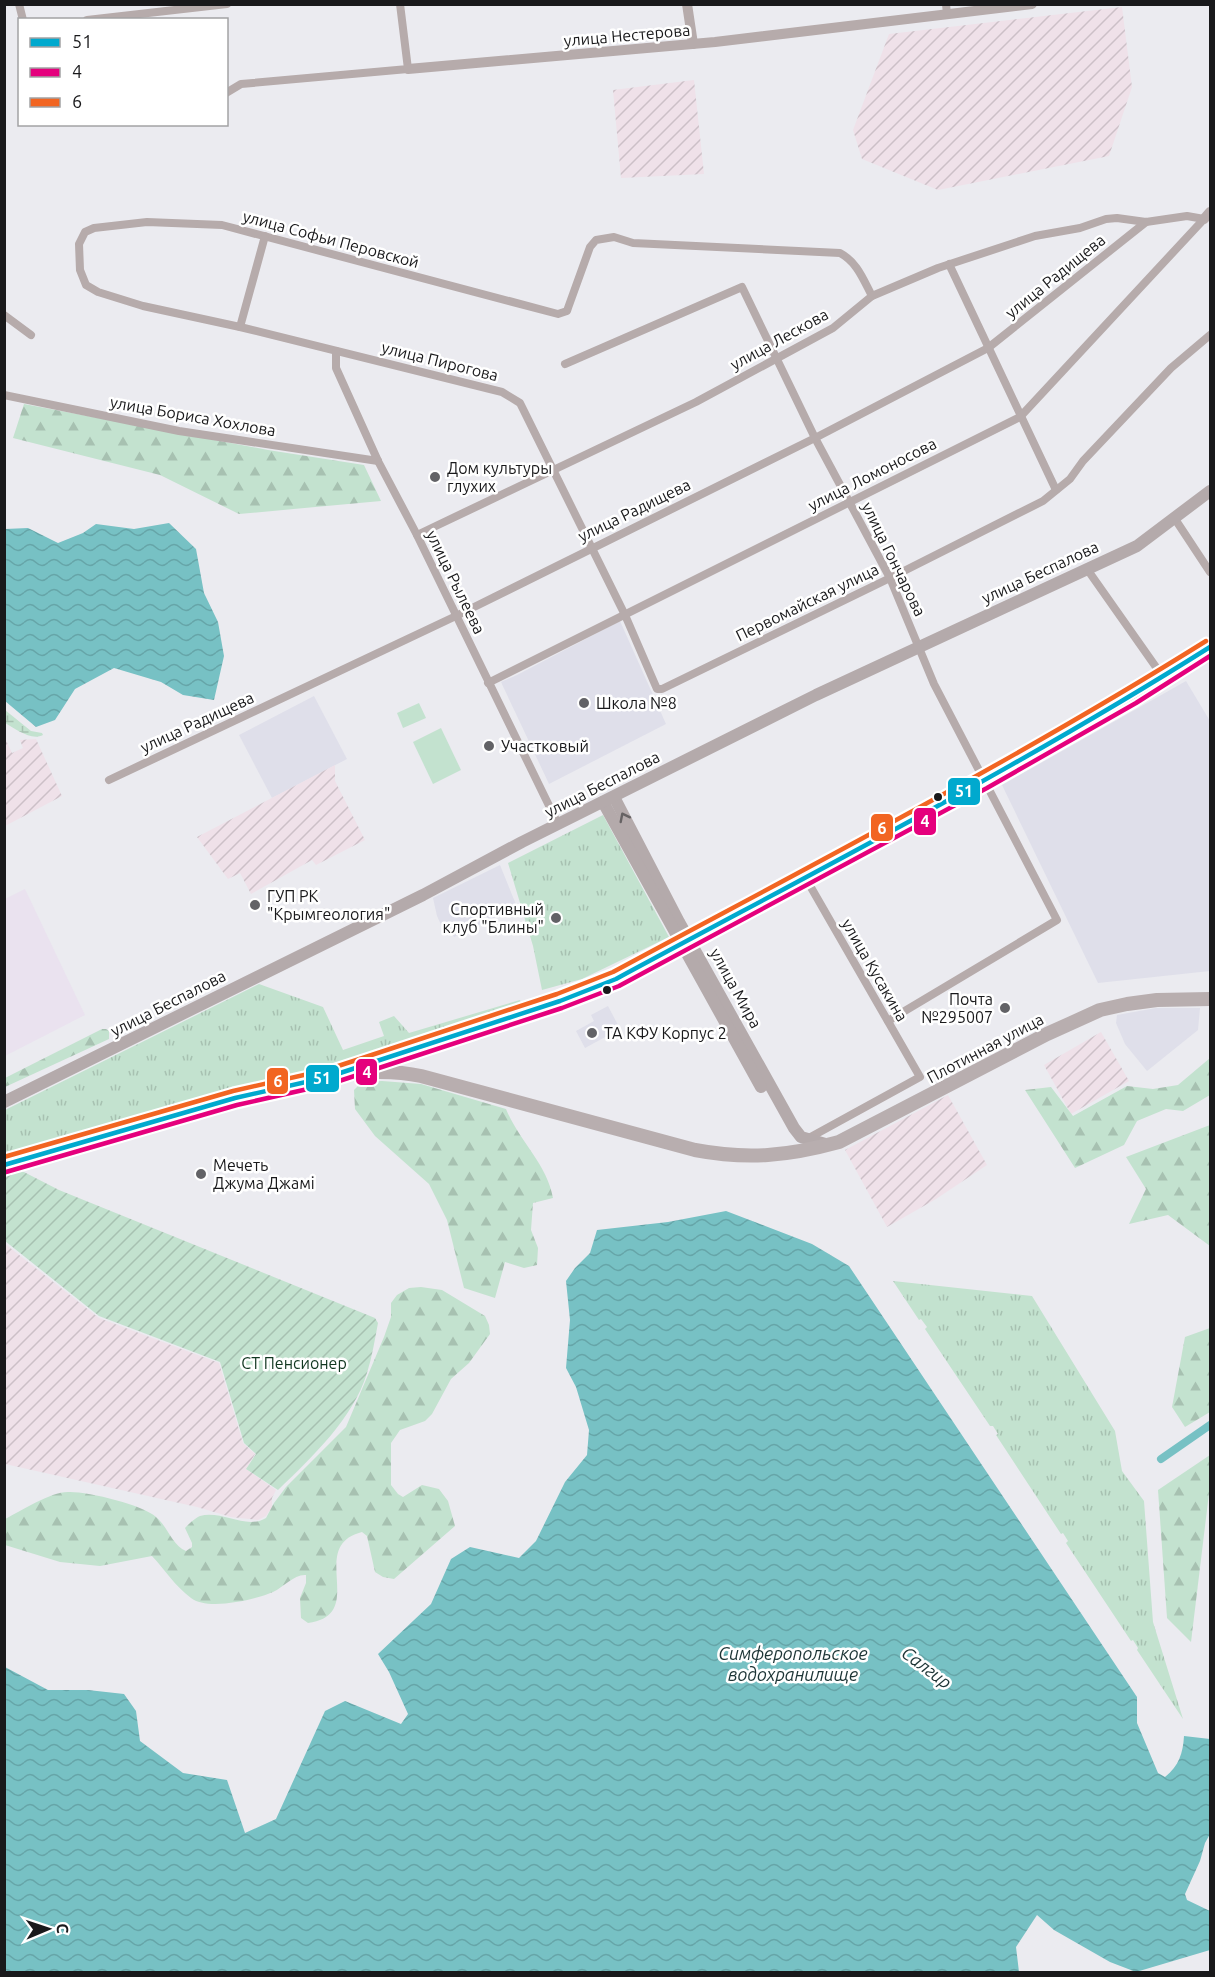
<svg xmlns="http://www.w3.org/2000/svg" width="1215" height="1977" viewBox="0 0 1215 1977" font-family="Ubuntu,sans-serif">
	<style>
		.built { fill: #dfdfea }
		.industrial { fill: url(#industrial-furrows) }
		.medical { fill: #eae2ef }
		.grass { fill: url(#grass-tufts) }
		.forest { fill: url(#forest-firs) }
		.wetland { fill: url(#wetland-marsh) }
		.garden { fill: url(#garden-furrows) }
		.pitch { fill: #c3e2cf }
		.water { fill: url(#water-waves) }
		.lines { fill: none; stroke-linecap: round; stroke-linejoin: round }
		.canal { stroke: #77c1c4; stroke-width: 8 }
		.minor { stroke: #b6abab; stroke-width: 8 }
		.tertiary { stroke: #b6abab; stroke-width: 10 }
		.secondary { stroke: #b4aaab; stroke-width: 12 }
		.primary { stroke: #b8aeaf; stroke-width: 14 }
		.bus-1-casing { stroke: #fff; stroke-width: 9 }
		.bus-2-casing { stroke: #fff; stroke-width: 9 }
		.bus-3-casing { stroke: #fff; stroke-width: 9 }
		.bus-1 { stroke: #00a9ce; stroke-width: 4.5 }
		.bus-2 { stroke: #e5007d; stroke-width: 4.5 }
		.bus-3 { stroke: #f26522; stroke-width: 4.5 }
		.oneway { stroke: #666263 }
		.poi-dot { fill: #626266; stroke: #fff; stroke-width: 2 }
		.bus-dot { fill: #19191b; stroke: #fff; stroke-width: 2 }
		.labels { text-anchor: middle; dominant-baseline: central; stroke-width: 5; stroke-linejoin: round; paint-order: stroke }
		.street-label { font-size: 16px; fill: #19191b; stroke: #fff }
		.poi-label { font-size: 16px; fill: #19191b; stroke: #fff; text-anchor: start }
		.park-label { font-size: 16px; fill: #113720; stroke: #fff }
		.water-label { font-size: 18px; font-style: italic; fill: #1d3536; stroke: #fff }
		.line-badge { stroke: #fff; stroke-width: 2 }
		.badge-label { font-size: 16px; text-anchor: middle; font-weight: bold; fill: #fff }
	</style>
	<defs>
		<pattern id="industrial-furrows" width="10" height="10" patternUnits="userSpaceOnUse" patternTransform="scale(1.5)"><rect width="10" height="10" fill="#efe1e9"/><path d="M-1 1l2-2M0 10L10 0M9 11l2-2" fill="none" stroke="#ccc0c7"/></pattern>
		<pattern id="grass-tufts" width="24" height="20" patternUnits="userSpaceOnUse" patternTransform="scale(1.5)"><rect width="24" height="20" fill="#c3e2cf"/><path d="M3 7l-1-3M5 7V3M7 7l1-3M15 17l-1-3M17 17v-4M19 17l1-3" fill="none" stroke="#a7c1b1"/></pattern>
		<pattern id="forest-firs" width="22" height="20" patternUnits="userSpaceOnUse" patternTransform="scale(1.5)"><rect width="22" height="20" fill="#c3e2cf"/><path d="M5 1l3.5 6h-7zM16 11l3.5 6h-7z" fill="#a7c1b1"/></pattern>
		<pattern id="wetland-marsh" width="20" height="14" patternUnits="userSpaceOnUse" patternTransform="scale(1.5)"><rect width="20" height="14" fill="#c3e2cf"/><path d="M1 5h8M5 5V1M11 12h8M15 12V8" fill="none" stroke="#a7c1b1"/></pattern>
		<pattern id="garden-furrows" width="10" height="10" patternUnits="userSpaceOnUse" patternTransform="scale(1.5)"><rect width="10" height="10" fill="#c3e2cf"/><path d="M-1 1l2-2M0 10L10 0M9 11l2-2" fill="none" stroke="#a7c1b1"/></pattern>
		<pattern id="water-waves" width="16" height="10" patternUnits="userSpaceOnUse" patternTransform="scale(1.5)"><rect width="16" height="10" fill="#77c1c4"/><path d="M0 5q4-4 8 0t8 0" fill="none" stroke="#66a5a8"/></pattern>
	</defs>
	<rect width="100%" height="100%" fill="#ebebf0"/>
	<g class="built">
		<polygon points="620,621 666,724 549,784 501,682 517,675"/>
		<polygon points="1186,681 1210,721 1210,971 1098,983 1002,785"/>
		<polygon points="314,696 347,759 272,798 239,735"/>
		<polygon points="500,865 517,907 454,937 450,929 444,931 437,916 433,898"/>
		<polygon points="608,1006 620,1029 585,1048 576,1031 594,1021 591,1015"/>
		<polygon points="1156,1008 1200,1008 1198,1030 1147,1071 1125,1044 1116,1023 1117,1015"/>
	</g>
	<g class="industrial">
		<polygon points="1122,7 1132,87 1109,156 938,190 862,159 853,130 889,34"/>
		<polygon points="694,80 704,174 621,178 613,90"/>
		<polygon points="5,738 12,753 23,748 20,740 36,739 62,796 5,826"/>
		<polygon points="335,765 335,781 365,840 316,865 312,860 251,894 240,873 228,879 197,837"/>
		<polygon points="1101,1032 1129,1081 1071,1114 1044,1065"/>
		<polygon points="948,1095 987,1165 936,1199 887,1227 845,1150"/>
		<polygon points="4,1243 99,1318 219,1363 243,1443 255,1454 246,1469 276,1490 272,1498 272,1507 266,1516 258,1520 231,1517 197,1507 5,1464"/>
	</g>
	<polygon class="medical" points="25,889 85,1015 5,1056 5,899"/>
	<g class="grass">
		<polygon points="603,815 669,937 582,979 542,990 533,946 508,863"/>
		<polygon points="259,984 323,1007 343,1050 384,1036 379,1022 394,1016 409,1033 520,1000 523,1008 5,1159 5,1110"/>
		<polygon points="893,1281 1032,1296 1115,1431 1122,1471 1144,1501 1153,1622 1183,1719 1137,1650 1138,1648 1133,1640 1131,1641 1066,1543 1068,1541 1063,1533 1061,1534 996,1435 998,1434 993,1426 990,1426 925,1329 927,1327 921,1319 919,1320"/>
	</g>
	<g class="forest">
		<polygon points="24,404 268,450 364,465 381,501 239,514 160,475 13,438"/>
		<polygon points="102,1029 106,1029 109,1031 109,1039 5,1087 5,1078"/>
		<polygon points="1210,1058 1210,1095 1183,1111 1166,1109 1137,1121 1124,1145 1075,1168 1025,1090 1051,1087 1073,1116 1127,1086 1153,1089 1178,1085"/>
		<path d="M382,1081L421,1084L506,1109C519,1141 547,1164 553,1198L533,1203L531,1230L538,1248L537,1265L524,1268L505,1262L495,1298L464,1288L447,1220L429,1184L375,1136L355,1109L354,1090L362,1082Z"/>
		<polygon points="1210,1125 1210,1246 1168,1215 1129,1224 1146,1189 1126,1157"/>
		<path d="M421,1287L442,1290L485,1316L489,1325L490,1334L469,1363L451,1379L432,1414L425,1421L400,1430L391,1443V1485L398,1494L403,1497L422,1485L439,1489L448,1501L455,1526L394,1579L383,1577L375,1572L367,1536L362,1532C306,1546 369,1615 308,1623L301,1618L300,1598L306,1583V1575C294,1574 284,1587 273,1592C255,1600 207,1611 191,1598C175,1586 165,1570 152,1556L100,1566L60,1562L5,1545V1519C21,1511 50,1492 68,1492C86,1491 144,1505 156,1517C168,1527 172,1545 186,1551L192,1547V1543L185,1528C189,1524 195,1518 200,1516C222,1510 246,1530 266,1518L274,1503L286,1487L346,1427L384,1337L391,1317V1303L397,1295L409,1288Z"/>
		<polygon points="1210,1328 1210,1412 1185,1427 1172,1407 1185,1337"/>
		<polygon points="1210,1455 1210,1485 1191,1642 1167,1618 1158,1490"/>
	</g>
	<path class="wetland" d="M5,710L31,731L42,733L43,735C31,741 16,729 5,723Z"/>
	<path class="garden" d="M22,1171L59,1190L375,1318L378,1323C375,1339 372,1357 367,1373C353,1419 312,1457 278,1490L246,1469L256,1454L244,1443L220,1362L99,1316L5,1241V1176Z"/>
	<g class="pitch">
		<polygon points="419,703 426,718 403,728 397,713"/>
		<polygon points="441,728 461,770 433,784 413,742"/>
	</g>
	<g class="water">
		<polygon points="169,523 196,549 204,593 218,622 224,656 214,700 183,695 161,682 114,668 75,689 55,720 36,727 5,701 5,529 28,528 58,543 83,533 96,524 134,529"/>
		<path d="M726,1211L812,1244L849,1266L1137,1697V1723L1158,1773L1165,1777C1179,1766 1183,1753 1184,1736L1210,1739V1834L1205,1843L1200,1861L1185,1894L1187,1900L1210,1911V1950L1136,1972L1110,1962L1054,1930L1037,1915L1016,1947L1019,1972H5V1667L48,1690H88L124,1694L136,1711L140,1741L183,1773L227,1780L245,1833L276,1819L325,1711L345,1701L401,1724L408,1714L389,1672L378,1654L431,1604L451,1559L470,1547L519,1558L536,1541L565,1482L587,1455L589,1430L576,1387L566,1368L570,1320L566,1281L575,1268L590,1253L597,1230L668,1222Z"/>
	</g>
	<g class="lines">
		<polyline class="canal" points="1161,1459 1210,1425"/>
		<g class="minor">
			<polyline points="19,4 23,20"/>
			<polyline points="946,4 947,14"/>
			<polyline points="87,20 227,4"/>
			<polyline points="226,93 241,84 408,69 400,4"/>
			<polyline points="949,264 1056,490"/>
			<path d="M872,296C863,279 857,262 840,253L633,243L614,237L596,240L590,247L568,308L567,311L558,314L222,225L147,222L94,228L85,232L79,244L80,270L86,285L98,292L143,306L240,327L502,392L520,403L625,615L657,689H662L890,578L1043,501L1070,479L1083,461L1171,368L1210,335"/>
			<polyline points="4,315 31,335"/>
			<polyline points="240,327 265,236"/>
			<polyline points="336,351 336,368 378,461 417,535 558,824"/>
			<polyline points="565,364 742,287 815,438 890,578 934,684 1057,920 888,1021"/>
			<polyline points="4,395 179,431 378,461"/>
			<polyline points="1175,519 1210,572"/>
			<polyline points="417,535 696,402 833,328 872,296 938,268 1035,236 1080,228 1106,219 1117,218 1146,222 1187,216 1204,219"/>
			<polyline points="1087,569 1163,677"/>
			<polyline points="488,683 1020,417 1204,219"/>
			<polyline points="109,780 456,616 815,438 988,348 1146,222"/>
			<polyline points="805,877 920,1077 807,1139"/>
		</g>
		<g class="tertiary">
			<polyline points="687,4 693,44"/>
			<polyline points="408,69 715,42 1032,4"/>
			<polyline points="1204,219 1210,212"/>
		</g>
		<g class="secondary">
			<polyline points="614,797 679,922 794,1128 801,1137 829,1145"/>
			<polyline points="603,802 761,1087"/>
			<polyline points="4,1102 423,895 522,842 816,695 1137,546 1210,491"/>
		</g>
		<g class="primary">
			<polyline points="358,1067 560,1001 638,968 983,781 1132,696 1210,647"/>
			<path d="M4,1165C63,1149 121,1131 180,1114C249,1094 350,1060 421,1076L695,1150C748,1160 788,1156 839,1142L1047,1034L1100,1010L1127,1004L1157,1000L1210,999"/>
		</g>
		<defs>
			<path id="bus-1" d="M4,1165L235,1098L328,1077L560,1001L616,979C816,871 1018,768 1210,647"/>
			<polyline id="bus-2" points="6,1172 237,1105 330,1084 562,1008 619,986 987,788 1136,703 1210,656"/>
			<path id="bus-3" d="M4,1157L233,1091L326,1070L557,994L613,972C812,865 1014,761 1206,641"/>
		</defs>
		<use href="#bus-1" class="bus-1-casing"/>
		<use href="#bus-2" class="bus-2-casing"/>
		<use href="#bus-3" class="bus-3-casing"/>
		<use href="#bus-1" class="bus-1"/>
		<use href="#bus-2" class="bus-2"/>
		<use href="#bus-3" class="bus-3"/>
	</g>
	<defs><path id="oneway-chevron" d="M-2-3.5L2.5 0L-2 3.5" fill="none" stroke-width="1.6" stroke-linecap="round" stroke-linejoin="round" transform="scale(1.5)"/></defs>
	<use class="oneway" href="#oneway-chevron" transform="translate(624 817) rotate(-117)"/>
	<g class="poi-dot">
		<circle cx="435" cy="477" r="6"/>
		<circle cx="584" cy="703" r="6"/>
		<circle cx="489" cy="746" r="6"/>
		<circle cx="255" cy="905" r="6"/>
		<circle cx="556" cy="918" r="6"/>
		<circle cx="1005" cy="1008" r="6"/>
		<circle cx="592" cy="1033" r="6"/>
		<circle cx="201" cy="1174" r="6"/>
	</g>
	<g class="bus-dot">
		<circle cx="938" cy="797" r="5"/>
		<circle cx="607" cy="990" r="5"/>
	</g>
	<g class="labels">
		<g class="street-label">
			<text transform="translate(627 35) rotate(-5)">улица Нестерова</text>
			<text transform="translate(331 239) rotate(15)">улица Софьи Перовской</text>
			<text transform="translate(1055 276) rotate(-39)">улица Радищева</text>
			<text transform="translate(779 339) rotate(-29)">улица Лескова</text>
			<text transform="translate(440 361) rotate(14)">улица Пирогова</text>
			<text transform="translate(193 416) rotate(10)">улица Бориса Хохлова</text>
			<text transform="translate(872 474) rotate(-27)">улица Ломоносова</text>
			<text transform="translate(634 510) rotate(-26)">улица Радищева</text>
			<text transform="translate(894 559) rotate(64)">улица Гончарова</text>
			<text transform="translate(1040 572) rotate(-25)">улица Беспалова</text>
			<text transform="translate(456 582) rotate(64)">улица Рылеева</text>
			<text transform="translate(807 602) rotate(-26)">Первомайская улица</text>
			<text transform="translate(197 722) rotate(-25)">улица Радищева</text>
			<text transform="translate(602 784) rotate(-27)">улица Беспалова</text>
			<text transform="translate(875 970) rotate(60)">улица Кусакина</text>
			<text transform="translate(736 988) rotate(61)">улица Мира</text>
			<text transform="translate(168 1003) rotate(-27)">улица Беспалова</text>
			<text transform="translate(985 1048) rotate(-28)">Плотинная улица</text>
		</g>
		<g class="poi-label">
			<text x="447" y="468">Дом культуры<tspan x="447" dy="18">глухих</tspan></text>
			<text x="596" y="703">Школа №8</text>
			<text x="501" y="746">Участковый</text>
			<text x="267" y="896">ГУП РК<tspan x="267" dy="18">"Крымгеология"</tspan></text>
			<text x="544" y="909" text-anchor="end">Спортивный<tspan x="544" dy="18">клуб "Блины"</tspan></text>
			<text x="993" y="999" text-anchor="end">Почта<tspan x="993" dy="18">№295007</tspan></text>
			<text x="604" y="1033">ТА КФУ Корпус 2</text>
			<text x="213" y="1165">Мечеть<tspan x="213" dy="18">Джума Джамі</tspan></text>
		</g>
		<g class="park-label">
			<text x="294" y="1363">СТ Пенсионер</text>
		</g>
		<g class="water-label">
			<text x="793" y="1653">Симферопольское<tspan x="793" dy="21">водохранилище</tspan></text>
			<text transform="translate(927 1667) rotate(37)">Салгир</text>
		</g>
	</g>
	<g class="line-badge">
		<rect x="947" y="777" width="34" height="29" rx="6" fill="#00a9ce"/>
		<rect x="913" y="807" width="24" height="29" rx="6" fill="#e5007d"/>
		<rect x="870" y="813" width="24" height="29" rx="6" fill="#f26522"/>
		<rect x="355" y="1058" width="23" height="28" rx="6" fill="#e5007d"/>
		<rect x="305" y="1064" width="35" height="29" rx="6" fill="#00a9ce"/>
		<rect x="266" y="1067" width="23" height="28" rx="6" fill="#f26522"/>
	</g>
	<g class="badge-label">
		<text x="964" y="797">51</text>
		<text x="925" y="827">4</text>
		<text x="882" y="834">6</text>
		<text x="367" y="1078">4</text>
		<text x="322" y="1084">51</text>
		<text x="278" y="1087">6</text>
	</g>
	<rect width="1215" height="1977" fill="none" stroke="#19191b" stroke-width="12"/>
	<rect x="18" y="18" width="210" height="108" fill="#ffffff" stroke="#a3a3a4" stroke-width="1.5"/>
	<rect x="30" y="38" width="30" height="9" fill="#00a9ce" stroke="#a3a3a4" stroke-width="1.5"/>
	<text x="72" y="48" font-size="18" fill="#19191b">51</text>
	<rect x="30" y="68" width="30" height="9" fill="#e5007d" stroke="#a3a3a4" stroke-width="1.5"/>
	<text x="72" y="78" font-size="18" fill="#19191b">4</text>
	<rect x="30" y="98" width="30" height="9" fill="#f26522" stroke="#a3a3a4" stroke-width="1.5"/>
	<text x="72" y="108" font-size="18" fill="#19191b">6</text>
	<g transform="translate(48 1929) rotate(88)" stroke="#ffffff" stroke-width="4.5" paint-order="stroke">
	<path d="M0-4.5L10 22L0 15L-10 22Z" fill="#19191b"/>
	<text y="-9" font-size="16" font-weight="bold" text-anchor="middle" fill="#19191b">С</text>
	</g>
</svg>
